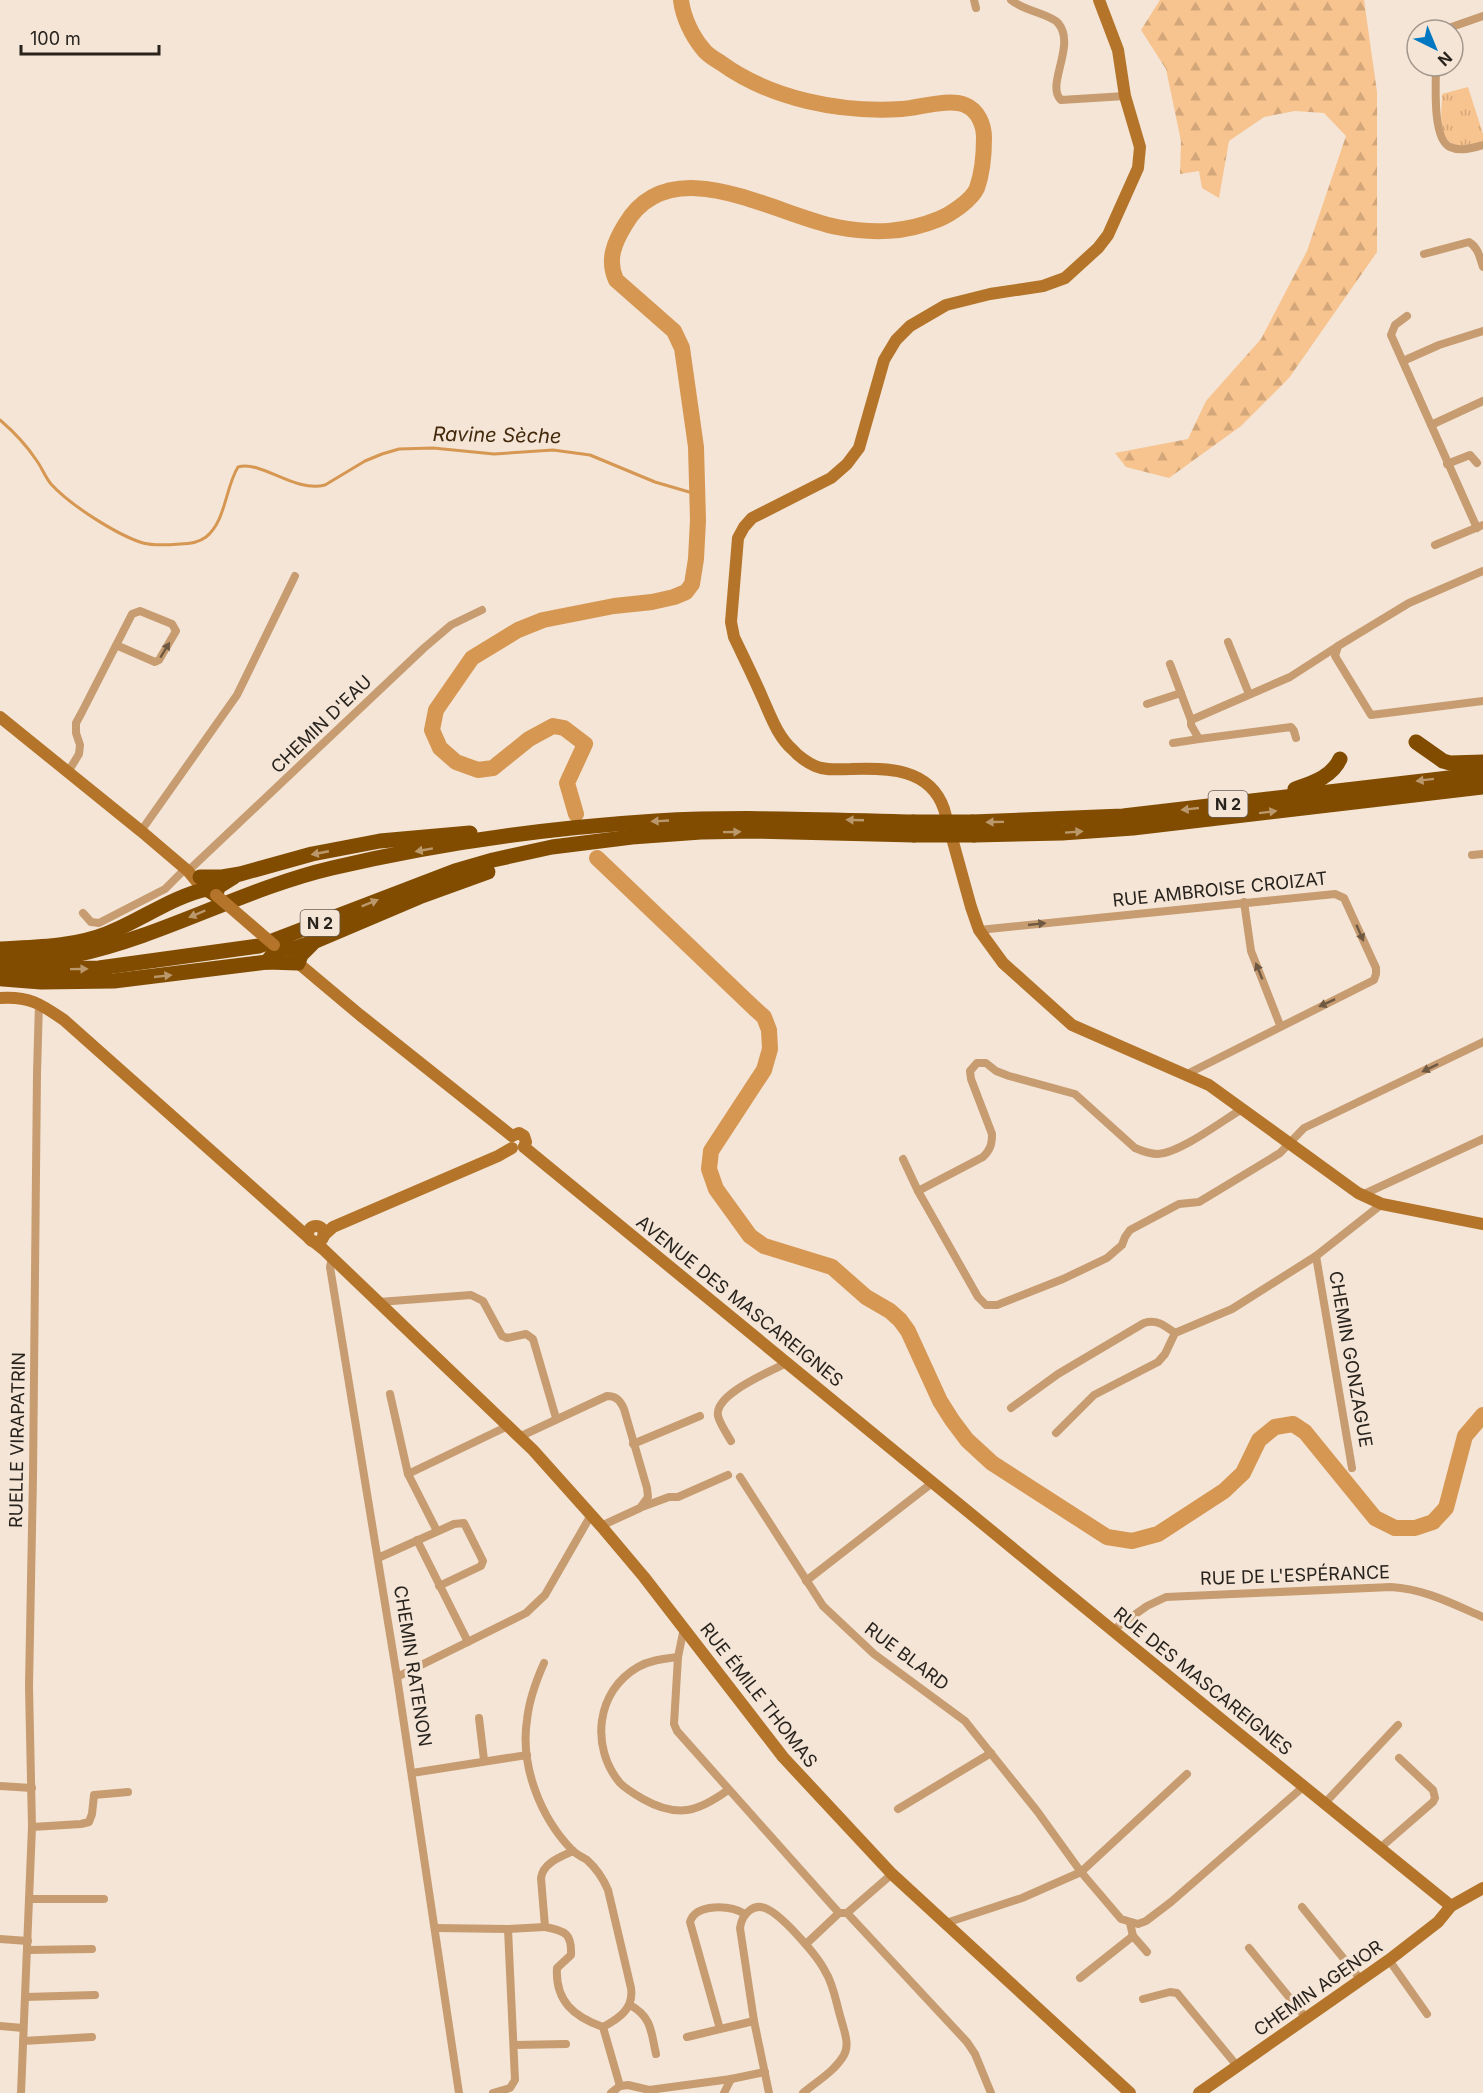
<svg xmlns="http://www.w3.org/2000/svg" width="1483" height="2093" viewBox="0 0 1483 2093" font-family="Inter,sans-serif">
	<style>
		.grass { fill: url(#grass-tufts) }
		.forest { fill: url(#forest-firs) }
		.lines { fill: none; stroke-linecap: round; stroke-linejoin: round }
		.stream { stroke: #d69753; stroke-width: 3 }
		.river { stroke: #d69753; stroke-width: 16 }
		.street { stroke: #c79c70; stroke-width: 8 }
		.secondary { stroke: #b4752a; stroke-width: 12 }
		.highway { stroke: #814c00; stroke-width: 15 }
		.secondary-bridge { stroke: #b4752a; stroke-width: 12 }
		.highway-bridge { stroke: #814c00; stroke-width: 15 }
		.oneway { fill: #705942 }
		.oneway2 { fill: #ba986c }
		.labels { text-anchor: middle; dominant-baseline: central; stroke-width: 6; stroke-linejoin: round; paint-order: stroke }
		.shield { fill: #f4e5d7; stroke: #655d55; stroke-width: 1.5 }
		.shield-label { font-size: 16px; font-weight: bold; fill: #28231d }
		.street-label { font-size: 18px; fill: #28231d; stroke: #f4e5d7 }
		.water-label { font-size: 20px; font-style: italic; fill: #43290c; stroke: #f4e5d7 }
	</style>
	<defs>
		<pattern id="grass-tufts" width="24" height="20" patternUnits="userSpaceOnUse" patternTransform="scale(1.5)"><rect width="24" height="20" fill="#f7c38e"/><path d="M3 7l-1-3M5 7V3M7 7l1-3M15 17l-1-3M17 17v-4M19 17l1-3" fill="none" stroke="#d4a77a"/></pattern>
		<pattern id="forest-firs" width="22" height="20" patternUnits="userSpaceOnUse" patternTransform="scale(1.5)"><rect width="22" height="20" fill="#f7c38e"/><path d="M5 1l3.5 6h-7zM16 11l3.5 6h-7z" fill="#d4a77a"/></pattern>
	</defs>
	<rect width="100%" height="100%" fill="#f4e5d7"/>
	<path class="grass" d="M1468,87L1483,134V141C1476,143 1467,147 1460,146C1436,143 1442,111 1442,94Z"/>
	<polygon class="forest" points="1160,0 1364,0 1377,92 1377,252 1289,378 1241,426 1169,478 1126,467 1115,453 1188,439 1206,401 1261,339 1307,251 1346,136 1324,113 1295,111 1264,117 1229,141 1219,198 1202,188 1199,171 1180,174 1181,141 1166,69 1141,30"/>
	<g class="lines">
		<path class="stream" d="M0,420C14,432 27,446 37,461C42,468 45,477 51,484C70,505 117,535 143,543C154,546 168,545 180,544C188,544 198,543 206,537C226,521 225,488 238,467C262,460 294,493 325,485L365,461L382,454L399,449L433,448L494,454L553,450L590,455L655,482L696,494"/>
		<g class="river">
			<path d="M576,814L567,783L585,744L564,728L553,726L529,739L493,768L478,770L456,762L440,748L432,730L436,710L472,658L518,630L543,620L614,606L652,602L674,597L686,592L692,584L696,559L698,520L696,447L682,348L674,331L616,280C607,260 614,243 625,225C670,147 775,215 837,227C873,234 905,233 939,219C951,214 972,200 977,188C982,174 984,153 984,138C984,125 978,110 965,105C949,98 919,108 902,109C840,113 771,99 721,63C715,59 707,55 703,49C692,36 683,17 681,0"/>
			<polyline points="597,858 754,1008 764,1017 769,1030 770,1049 764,1070 711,1151 709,1169 716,1189 750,1236 764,1246 832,1267 866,1297 890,1311 900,1320 908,1331 940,1401 952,1420 967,1440 992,1463 1107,1537 1132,1541 1158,1534 1224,1491 1243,1473 1259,1440 1275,1427 1293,1424 1305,1432 1375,1518 1395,1528 1415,1528 1433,1522 1446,1508 1465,1436 1483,1415"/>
		</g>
		<g class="street">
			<polyline points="974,0 976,8"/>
			<path d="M1011,0C1024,11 1050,14 1058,23C1077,45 1045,85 1061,100L1125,96"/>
			<polyline points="1443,30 1483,16"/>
			<path d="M1436,66C1436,84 1432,139 1450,147C1461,152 1473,148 1483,145"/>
			<path d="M1424,254L1469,242C1478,247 1480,258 1483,267"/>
			<polyline points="1407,316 1395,325 1391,335 1477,528"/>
			<polyline points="1403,361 1439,345 1483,331"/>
			<polyline points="1431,425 1483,401"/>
			<polyline points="1447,464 1470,455 1477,463"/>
			<polyline points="1435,545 1483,525"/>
			<polyline points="1483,571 1409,603 1338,646 1335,656 1371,715 1483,701"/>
			<polyline points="1228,642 1249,694"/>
			<polyline points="1170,664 1191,720"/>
			<polyline points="1147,704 1181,693"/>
			<polyline points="1296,738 1294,731 1291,727 1199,739 1191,725 1191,720 1290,677 1338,646"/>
			<polyline points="1173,743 1199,739"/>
			<polyline points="68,772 79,754 80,745 76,733 76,723 82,712 132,614 140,611 172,624 176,631 159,660 155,662 116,645"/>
			<polyline points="141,831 237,695 295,576"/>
			<polyline points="1472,855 1483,854"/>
			<polyline points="188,871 424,648 451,625 482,610"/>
			<polyline points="1244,902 1251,951 1280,1025"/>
			<polyline points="83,913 91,922 99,923 165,889 185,869"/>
			<polyline points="979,930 1335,894 1344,898 1376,968 1376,974 1374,980 1187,1074"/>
			<polyline points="903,1159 918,1191 978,1297 986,1305 997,1305 1063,1279 1107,1258 1122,1245 1125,1237 1130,1230 1179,1204 1199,1202 1280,1153 1304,1128 1483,1042"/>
			<path d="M918,1191L983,1157C990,1150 992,1145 992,1134L971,1079L970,1071L977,1063H986L996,1071L1009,1076L1075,1094L1135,1148C1142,1151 1150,1154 1158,1154C1180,1153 1222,1121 1242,1109"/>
			<polyline points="1362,1195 1483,1139"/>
			<polyline points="1316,1256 1352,1468"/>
			<polyline points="332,1257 330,1267 397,1677 459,2093"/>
			<polyline points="379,1302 471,1295 483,1301 502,1336 507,1338 526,1334 533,1339 556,1418"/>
			<polyline points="390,1394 408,1474 437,1531"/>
			<path d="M1011,1408L1058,1374L1144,1323C1157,1319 1164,1325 1175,1333"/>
			<polyline points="1056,1433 1094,1395 1158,1362 1165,1354 1175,1333 1232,1309 1316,1256 1382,1204"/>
			<path d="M519,1437L607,1396C616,1396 620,1400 624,1409L647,1488L648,1497L640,1508L601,1526"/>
			<path d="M731,1441C727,1434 720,1424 718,1416C714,1394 770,1372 786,1363"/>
			<polyline points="633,1444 700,1416"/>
			<polyline points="408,1474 508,1426"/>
			<polyline points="740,1477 823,1606 874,1654 965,1721 1037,1811 1081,1872 1121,1919 1138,1924 1146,1921 1171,1902 1303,1787"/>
			<polyline points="642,1507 669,1497 678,1497 728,1475"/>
			<polyline points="417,1540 468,1642"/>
			<polyline points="378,1558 454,1524 464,1523 483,1561 481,1566 439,1586"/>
			<polyline points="806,1581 932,1483"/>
			<polyline points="684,1628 678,1657 674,1724 677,1731 839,1913"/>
			<path d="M1113,1630L1147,1606L1166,1597L1391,1587C1425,1589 1453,1604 1483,1617"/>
			<path d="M678,1657C664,1659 650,1660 638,1667C596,1691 590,1747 620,1783C626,1789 636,1795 643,1799C657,1807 671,1812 687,1810C702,1808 717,1798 728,1790"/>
			<path d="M544,1663C536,1681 529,1700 527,1720C520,1765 540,1817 572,1850C576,1854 582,1857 587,1860C597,1869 603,1878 608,1890L631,1988C634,2008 620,2018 603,2027"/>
			<polyline points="397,1677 526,1613 545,1595 591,1515"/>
			<polyline points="479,1718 484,1760"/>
			<polyline points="412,1773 527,1755"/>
			<polyline points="0,1786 32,1788"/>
			<polyline points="1324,1804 1398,1725"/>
			<polyline points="898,1809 991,1753"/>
			<polyline points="32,1827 81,1824 89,1822 92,1814 94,1795 128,1792"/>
			<polyline points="1380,1848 1433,1802 1435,1798 1433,1790 1399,1758"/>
			<path d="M573,1851C560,1857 543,1863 541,1878L545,1927C565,1931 572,1933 571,1955L557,1968C555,2001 574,2017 603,2027L620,2086"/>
			<polyline points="29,1899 104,1899"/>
			<polyline points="1302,1907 1361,1980"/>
			<polyline points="847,1913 967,2042 975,2054 991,2093"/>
			<polyline points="946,1923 1022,1898 1081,1872 1187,1774"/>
			<polyline points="1130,1923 1133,1936 1147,1952"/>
			<polyline points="435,1928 508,1929 545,1927"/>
			<polyline points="0,1939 28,1941"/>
			<polyline points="806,1944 839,1913 847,1913 892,1874"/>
			<polyline points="1249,1948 1306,2018"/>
			<polyline points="28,1950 92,1949"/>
			<polyline points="1389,1960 1427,2014"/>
			<polyline points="1080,1978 1133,1936"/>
			<polyline points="25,1997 95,1995"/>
			<polyline points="1143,1999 1170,1992 1177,1993 1238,2067"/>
			<path d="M630,2005C652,2017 651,2032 656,2054"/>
			<polyline points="0,2026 23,2028"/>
			<path d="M720,2029L690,1922C696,1903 730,1905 745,1914"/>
			<polyline points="687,2037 754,2021"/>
			<polyline points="23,2041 92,2037"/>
			<polyline points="514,2045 566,2044"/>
			<polyline points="21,2093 32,1827 29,1686 33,1476 37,1073 39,1003"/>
			<polyline points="493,2093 510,2088 515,2080 508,1929"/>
			<polyline points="611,2093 620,2086 628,2085 649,2090 731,2079 765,2072"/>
			<polyline points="724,2093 731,2079"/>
			<path d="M769,2093L754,2021L740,1928C742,1914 754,1901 769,1910C784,1918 817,1955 825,1971C834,1985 836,2003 841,2019C844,2031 850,2044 844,2055C835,2071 816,2082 803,2093"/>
		</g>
		<g class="secondary">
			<path d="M1099,0L1118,50L1125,96L1140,147L1138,168L1108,235L1098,248L1065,278L1043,286L990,294L946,305L910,326L896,340L884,360L859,448L847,464L831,478L752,518L744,527L738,538L731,622L734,637C744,658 754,678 763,699C771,717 778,737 793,750C798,756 808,763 815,766C826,771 839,769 851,769C888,768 930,768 944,809L971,907L979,930L1003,963L1072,1025L1209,1085L1358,1193L1382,1204L1483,1224"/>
			<polyline points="0,717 141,831 188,871 202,888"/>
			<polyline points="293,956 298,963 360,1015 512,1136"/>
			<path d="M0,998C29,996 41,1004 64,1020L309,1238"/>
			<polyline points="512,1136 519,1133 524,1136 526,1142 524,1147"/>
			<polyline points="524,1147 1206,1707 1451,1906"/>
			<circle cx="316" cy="1234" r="8"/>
			<polyline points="323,1236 333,1227 498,1156 512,1148"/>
			<polyline points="313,1241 323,1249 533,1450 601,1526 644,1577 783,1757 892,1874 1130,2093"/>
			<polyline points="1199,2093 1389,1960 1438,1922 1451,1906 1483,1888"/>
		</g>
		<g class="highway">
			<polyline points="1416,742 1443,761 1450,763 1483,762"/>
			<path d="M1295,789C1312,783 1332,777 1340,759"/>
			<polyline points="972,822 1123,816 1483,774"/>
			<polyline points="974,835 1062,833 1133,828 1483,787"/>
			<polyline points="200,877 222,877 240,874 312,854 380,841 470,833"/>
			<path d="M0,949C35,947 73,947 106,934C140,921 171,897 207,889L216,895L218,887L234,877"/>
			<path d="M0,959C24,959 51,960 75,955C164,936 243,889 332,868C438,843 547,828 656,821C741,816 827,820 913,822"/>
			<polyline points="267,962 278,948 295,948 313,942 419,897 488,872"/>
			<polyline points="0,970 99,968 259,946 455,871 493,860 552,847 632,837 701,832 757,831 914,835"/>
			<polyline points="3,979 41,982 114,981 267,962 298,963 301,955 312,944"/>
		</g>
		<polyline class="secondary-bridge" points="216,895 274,945"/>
		<g class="highway-bridge">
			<polyline points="913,822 972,822"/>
			<polyline points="914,835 974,835"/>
		</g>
	</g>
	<defs><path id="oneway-solid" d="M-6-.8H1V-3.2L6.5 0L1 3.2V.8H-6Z" transform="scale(1.5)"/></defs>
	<g class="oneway">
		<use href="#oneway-solid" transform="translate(165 650) rotate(-59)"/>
		<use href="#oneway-solid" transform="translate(1037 924) rotate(-6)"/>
		<use href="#oneway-solid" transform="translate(1360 933) rotate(66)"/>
		<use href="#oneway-solid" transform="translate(1259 971) rotate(-112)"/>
		<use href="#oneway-solid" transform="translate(1327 1003) rotate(155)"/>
		<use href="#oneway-solid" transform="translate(1430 1068) rotate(154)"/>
	</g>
	<g class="oneway2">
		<use href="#oneway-solid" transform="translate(1425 780) rotate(173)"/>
		<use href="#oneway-solid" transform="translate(1190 809) rotate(174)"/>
		<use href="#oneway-solid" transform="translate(1268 812) rotate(-7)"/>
		<use href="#oneway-solid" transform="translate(855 820) rotate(-178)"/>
		<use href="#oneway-solid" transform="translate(660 821) rotate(177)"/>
		<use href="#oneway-solid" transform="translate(995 822) rotate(179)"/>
		<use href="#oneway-solid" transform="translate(732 832) rotate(-1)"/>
		<use href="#oneway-solid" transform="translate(1074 832) rotate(-4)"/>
		<use href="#oneway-solid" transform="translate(424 850) rotate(170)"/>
		<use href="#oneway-solid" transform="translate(320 853) rotate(169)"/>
		<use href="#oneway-solid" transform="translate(370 903) rotate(-22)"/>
		<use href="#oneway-solid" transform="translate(197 914) rotate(157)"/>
		<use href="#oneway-solid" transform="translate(79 969) rotate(-1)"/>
		<use href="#oneway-solid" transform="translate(163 976) rotate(-6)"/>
	</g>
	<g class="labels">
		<g class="shield">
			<rect x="1208.5" y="791" width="39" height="26" rx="4.5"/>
			<rect x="300.5" y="910" width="39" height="26" rx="4.5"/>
		</g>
		<g class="shield-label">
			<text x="1228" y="804">N 2</text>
			<text x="320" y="923">N 2</text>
		</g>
		<g class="street-label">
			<text transform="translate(321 724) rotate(-44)">CHEMIN D'EAU</text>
			<text transform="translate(1220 889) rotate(-6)">RUE AMBROISE CROIZAT</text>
			<text transform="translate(740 1301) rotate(39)">AVENUE DES MASCAREIGNES</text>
			<text transform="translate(1351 1359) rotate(80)">CHEMIN GONZAGUE</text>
			<text transform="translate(17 1440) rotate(-89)">RUELLE VIRAPATRIN</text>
			<text transform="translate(1295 1575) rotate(-2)">RUE DE L'ESPÉRANCE</text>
			<text transform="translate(907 1656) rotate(37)">RUE BLARD</text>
			<text transform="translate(413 1666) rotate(81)">CHEMIN RATENON</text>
			<text transform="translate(1203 1681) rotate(39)">RUE DES MASCAREIGNES</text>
			<text transform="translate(759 1695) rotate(52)">RUE ÉMILE THOMAS</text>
			<text transform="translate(1318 1988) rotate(-35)">CHEMIN AGENOR</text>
		</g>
		<g class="water-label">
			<text transform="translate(497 435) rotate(1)">Ravine Sèche</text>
		</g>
	</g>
	<g transform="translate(1435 48) rotate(137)"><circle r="28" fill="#f4e5d7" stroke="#a2978d" stroke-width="1.5"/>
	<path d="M0-4.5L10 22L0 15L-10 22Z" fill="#0077c1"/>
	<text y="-9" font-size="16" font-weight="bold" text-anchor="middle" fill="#28231d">N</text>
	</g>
	<path d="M21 45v9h138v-9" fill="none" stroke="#28231d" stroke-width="3"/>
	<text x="30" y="45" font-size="18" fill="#28231d" stroke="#f4e5d7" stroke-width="4.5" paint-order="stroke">100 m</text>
</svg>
